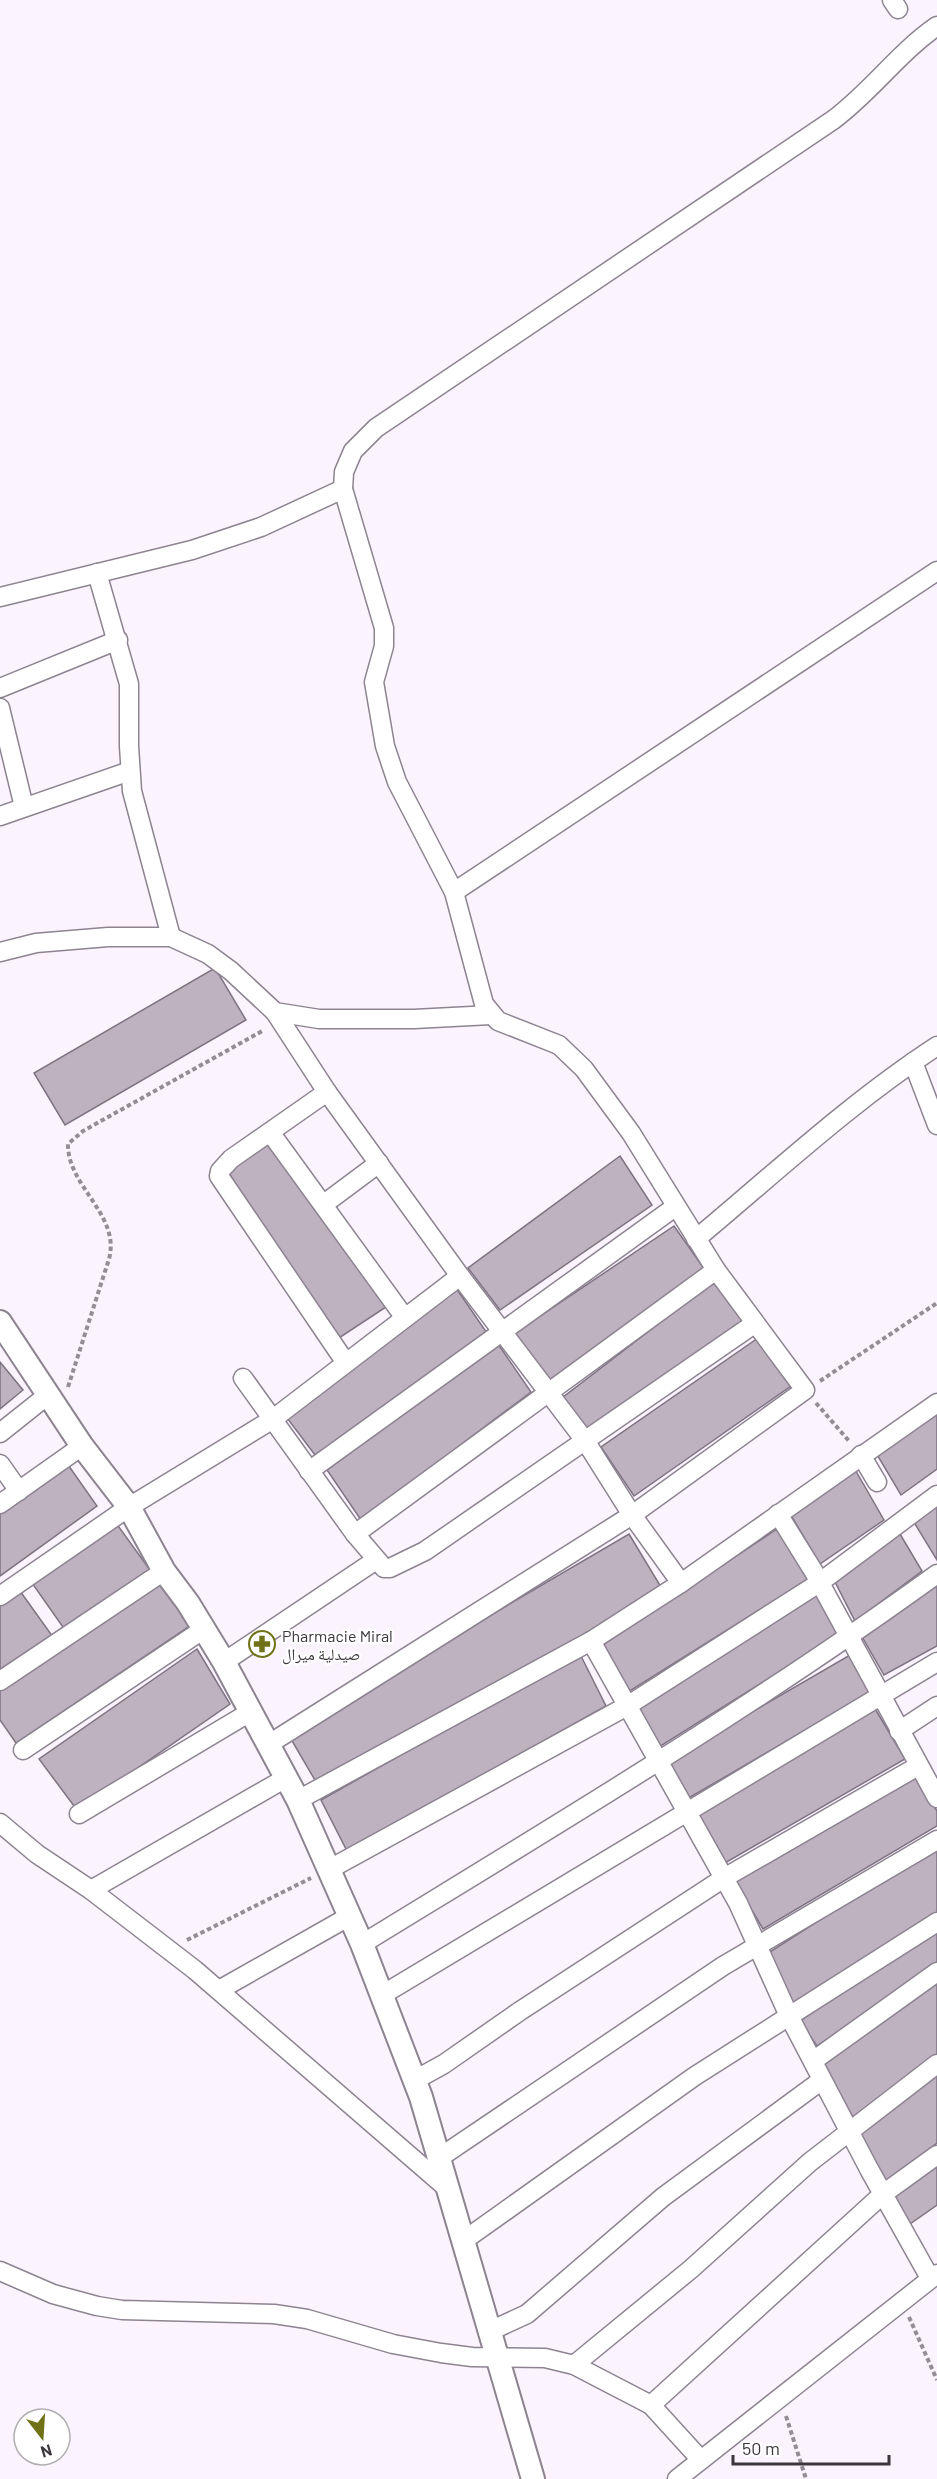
<svg xmlns="http://www.w3.org/2000/svg" width="937" height="2479" viewBox="0 0 937 2479" font-family="Barlow,'Noto Naskh Arabic',sans-serif">
	<style>
		.building { fill: #beb2c1; stroke: #7e7382; stroke-width: 1.5 }
		.lines { fill: none; stroke-linecap: round; stroke-linejoin: round }
		.minor-casing { stroke: #8d8391; stroke-width: 21 }
		.tertiary-casing { stroke: #8d8391; stroke-width: 26 }
		.path { stroke: #938e96; stroke-width: 4; stroke-dasharray: 4.5 3; stroke-linecap: butt }
		.minor { stroke: #fff; stroke-width: 18 }
		.tertiary { stroke: #fff; stroke-width: 22 }
		.labels { text-anchor: middle; dominant-baseline: central; stroke-width: 4.5; stroke-linejoin: round; paint-order: stroke }
		.poi-label { font-size: 16px; fill: #3b373d; stroke: #fff; text-anchor: start }
	</style>
	<rect width="100%" height="100%" fill="#fbf4fe"/>
	<g class="building">
		<polygon points="215,968 246,1020 65,1125 34,1073"/>
		<polygon points="269,1137 386,1307 336,1340 225,1167"/>
		<polygon points="620,1156 652,1205 500,1310 468,1268"/>
		<polygon points="674,1226 705,1270 547,1383 515,1333"/>
		<polygon points="718,1278 745,1322 586,1433 562,1398"/>
		<polygon points="456,1288 489,1336 315,1455 284,1414"/>
		<polygon points="758,1338 791,1386 634,1496 601,1447"/>
		<polygon points="498,1344 531,1392 361,1520 327,1470"/>
		<polygon points="0,1362 23,1390 0,1409"/>
		<polygon points="937,1412 937,1469 901,1495 876,1453"/>
		<polygon points="66,1462 97,1506 0,1576 0,1510"/>
		<polygon points="853,1466 884,1520 820,1564 789,1512"/>
		<polygon points="937,1502 937,1560 912,1519"/>
		<polygon points="116,1523 150,1570 65,1630 32,1583"/>
		<polygon points="777,1529 810,1578 625,1694 600,1647"/>
		<polygon points="629,1534 664,1592 319,1787 288,1734"/>
		<polygon points="900,1534 922,1571 855,1621 834,1580"/>
		<polygon points="162,1577 194,1623 16,1743 0,1720 0,1686"/>
		<polygon points="937,1582 937,1646 884,1675 861,1635"/>
		<polygon points="20,1591 53,1637 0,1674 0,1606"/>
		<polygon points="816,1594 838,1635 659,1747 635,1704"/>
		<polygon points="197,1649 230,1704 77,1810 39,1759"/>
		<polygon points="580,1654 606,1706 347,1851 321,1800"/>
		<polygon points="850,1655 871,1692 687,1799 666,1762"/>
		<polygon points="874,1707 905,1759 725,1863 696,1810"/>
		<polygon points="914,1773 937,1811 937,1826 763,1929 734,1880"/>
		<polygon points="937,1845 937,1915 790,2007 765,1955"/>
		<polygon points="937,1930 937,1967 817,2046 800,2021"/>
		<polygon points="937,1982 937,2056 853,2117 823,2065"/>
		<polygon points="937,2069 937,2143 885,2182 854,2129"/>
		<polygon points="937,2160 937,2205 910,2224 891,2193"/>
	</g>
	<g class="lines">
		<defs>
			<g id="minor">
				<polyline points="892,0 898,9"/>
				<polyline points="97,573 129,684 129,746 132,791 171,937"/>
				<polyline points="0,597 192,550 261,527 343,489"/>
				<polyline points="0,688 118,640"/>
				<polyline points="0,708 24,807"/>
				<polyline points="0,816 130,771"/>
				<polyline points="454,892 937,571"/>
				<polyline points="0,952 36,943 108,937 171,937 208,954 231,971 275,1012 319,1019 414,1019 491,1015"/>
				<polyline points="275,1012 327,1092 460,1276 586,1442 632,1515 681,1583"/>
				<polyline points="913,1062 937,1125"/>
				<polyline points="327,1092 231,1159 220,1171 219,1176 346,1363"/>
				<polyline points="270,1132 405,1318"/>
				<polyline points="324,1204 379,1163"/>
				<path d="M696,1239C774,1174 851,1102 937,1046"/>
				<polyline points="243,1378 355,1534 384,1568 390,1568 425,1551 754,1324"/>
				<polyline points="0,1433 49,1394"/>
				<polyline points="861,1455 877,1482"/>
				<polyline points="0,1464 19,1491"/>
				<polyline points="309,1471 675,1207"/>
				<polyline points="0,1504 82,1446"/>
				<polyline points="778,1514 814,1572 937,1798"/>
				<polyline points="355,1534 716,1270"/>
				<polyline points="0,1596 129,1507 273,1419 460,1276"/>
				<polyline points="591,1641 738,1903 789,2016 869,2169 930,2278"/>
				<polyline points="224,1662 376,1560"/>
				<polyline points="0,1681 164,1571"/>
				<polyline points="899,1731 937,1706"/>
				<path d="M269,1744L632,1515L805,1390L716,1270L631,1133L584,1069L559,1045L498,1021L484,1004L454,892L397,782L385,746L374,682L384,646V628L343,489L344,472L353,451L376,428L833,120C871,92 898,53 937,26"/>
				<polyline points="23,1750 204,1629"/>
				<polyline points="298,1800 591,1641 681,1583 937,1403"/>
				<polyline points="79,1814 252,1711"/>
				<polyline points="0,1823 37,1854 91,1890 195,1970 448,2189"/>
				<polyline points="328,1870 627,1706 819,1583 937,1495"/>
				<polyline points="91,1890 286,1778"/>
				<path d="M362,1944C556,1825 752,1708 937,1574"/>
				<polyline points="219,1990 350,1916"/>
				<polyline points="382,1995 937,1662"/>
				<polyline points="813,2061 937,1972"/>
				<polyline points="415,2080 444,2064 520,2011 724,1878 918,1766"/>
				<polyline points="439,2158 723,1966 937,1840"/>
				<polyline points="463,2241 695,2076 937,1922"/>
				<polyline points="0,2271 53,2294 97,2306 122,2310 274,2314 307,2319 393,2344 441,2353 472,2357 545,2358 574,2365 651,2405 883,2194 937,2155"/>
				<polyline points="488,2332 527,2314 663,2197 822,2080"/>
				<polyline points="574,2365 691,2269 810,2162 937,2064"/>
				<polyline points="651,2405 701,2460"/>
				<polyline points="677,2479 937,2274"/>
			</g>
			<polyline id="tertiary" points="0,1322 82,1446 129,1507 164,1571 188,1603 224,1662 298,1800 362,1944 421,2097 533,2479"/>
		</defs>
		<use href="#minor" class="minor-casing"/>
		<use href="#tertiary" class="tertiary-casing"/>
		<g class="path">
			<polyline points="820,1381 937,1303"/>
			<path d="M68,1387L109,1259C121,1215 67,1186 68,1144L83,1131L264,1030"/>
			<polyline points="816,1403 849,1441"/>
			<polyline points="187,1940 311,1878"/>
			<polyline points="909,2317 937,2380"/>
			<polyline points="786,2416 806,2479"/>
		</g>
		<use href="#minor" class="minor"/>
		<use href="#tertiary" class="tertiary"/>
	</g>
	<defs>
		<symbol id="pharmacy-ring" viewBox="-11 -11 22 22"><circle r="9.5" fill="#fff" stroke="#707217" stroke-width="1.5"/><path d="M-2-6h4v4h4v4h-4v4h-4v-4h-4v-4h4Z" fill="#707217"/></symbol>
	</defs>
	<g fill-rule="evenodd">
		<use href="#pharmacy-ring" x="247" y="1629" width="30" height="30"/>
	</g>
	<g class="labels">
		<g class="poi-label">
			<text x="282" y="1635">Pharmacie Miral<tspan x="282" dy="18">صيدلية ميرال</tspan></text>
		</g>
	</g>
	<g transform="translate(42 2437) rotate(163)"><circle r="28" fill="#ffffff" stroke="#b1afb1" stroke-width="1.5"/>
	<path d="M0-4.5L10 22L0 15L-10 22Z" fill="#707217"/>
	<text y="-9" font-size="16" font-weight="bold" text-anchor="middle" fill="#3b373d">N</text>
	</g>
	<path d="M733 2455v9h156v-9" fill="none" stroke="#3b373d" stroke-width="3"/>
	<text x="742" y="2455" font-size="18" fill="#3b373d" stroke="#ffffff" stroke-width="4.5" paint-order="stroke">50 m</text>
</svg>
